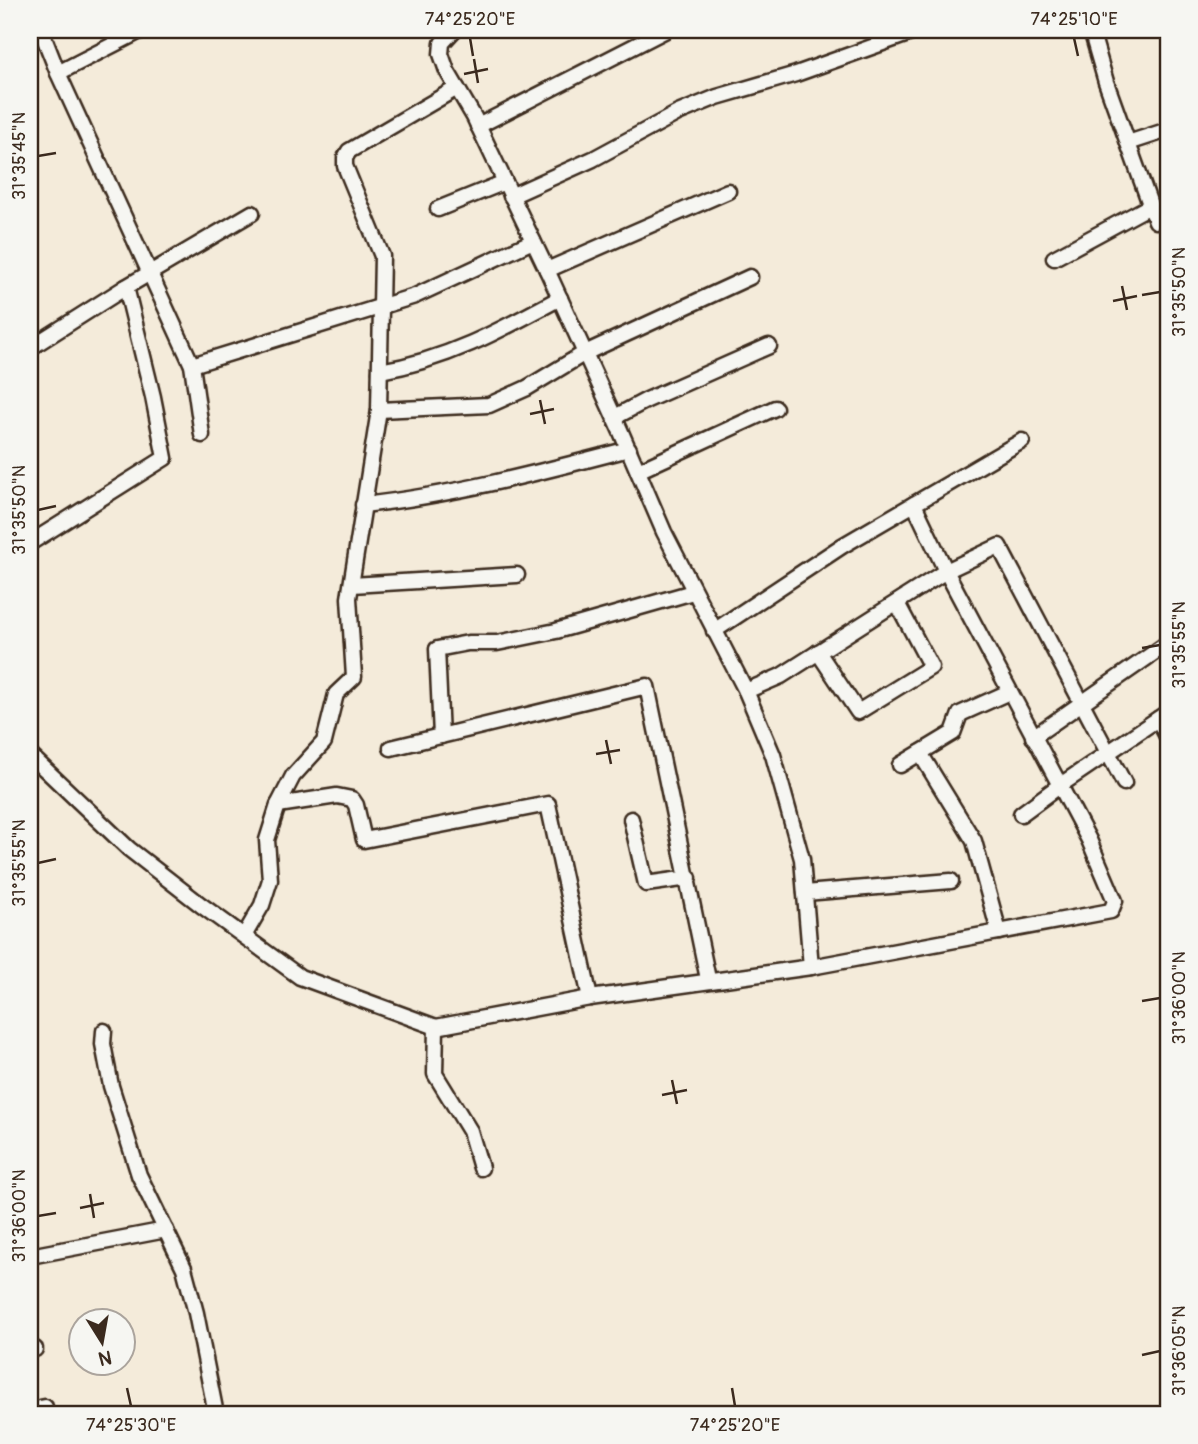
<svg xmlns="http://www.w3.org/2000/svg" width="1198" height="1444" viewBox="0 0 1198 1444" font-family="Pangolin,sans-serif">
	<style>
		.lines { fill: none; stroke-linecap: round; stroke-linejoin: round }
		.street-casing { stroke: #3b2a1e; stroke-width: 19 }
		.street { stroke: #f6f6f2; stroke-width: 14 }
		.ticks { fill: none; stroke: #3b2a1e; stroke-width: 2.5 }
		.neatline { fill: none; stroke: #3b2a1e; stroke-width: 2.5 }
		.ticks-label { font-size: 18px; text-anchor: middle; fill: #3b2a1e }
	</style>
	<rect width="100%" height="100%" fill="#f4ebda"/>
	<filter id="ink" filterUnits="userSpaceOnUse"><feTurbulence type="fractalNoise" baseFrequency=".0143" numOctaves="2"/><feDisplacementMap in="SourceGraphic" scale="14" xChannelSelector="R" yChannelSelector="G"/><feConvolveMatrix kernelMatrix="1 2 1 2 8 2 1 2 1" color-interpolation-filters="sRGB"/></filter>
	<g filter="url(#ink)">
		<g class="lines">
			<defs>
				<g id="street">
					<polyline points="41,30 58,73 192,365 202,435"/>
					<polyline points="454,30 442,43 441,54 447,71 474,117 547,270 621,432 664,532 746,691 773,755 802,859 811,967"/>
					<polyline points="1091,30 1106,82 1156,221"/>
					<polyline points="58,73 142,30"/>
					<polyline points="478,126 666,30"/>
					<polyline points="1128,143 1168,130"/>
					<polyline points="511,196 593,159 678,113 717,97 796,74 911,33"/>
					<polyline points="438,209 505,182"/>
					<polyline points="1054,258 1150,206"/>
					<polyline points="547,270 728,191"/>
					<polyline points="30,348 126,287 252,213"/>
					<polyline points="192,365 415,296 533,241"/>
					<path d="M380,371C447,360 501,330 560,298"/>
					<polyline points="379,410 489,405 527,388 585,353 750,277"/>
					<polyline points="615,417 647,400 769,346"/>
					<polyline points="638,471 775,408"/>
					<path d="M363,505C454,495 541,472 629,449"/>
					<polyline points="30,543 165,458 153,397 126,287"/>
					<polyline points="352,585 517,575"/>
					<polyline points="714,631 842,546 1022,441"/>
					<polyline points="818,652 858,712 931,667 897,603"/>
					<polyline points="746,691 781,676 946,571 999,546 1124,783"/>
					<polyline points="1158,719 1168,738"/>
					<polyline points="441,736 437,649 468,643 497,643 556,631 693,592"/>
					<polyline points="1033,737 1168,643"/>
					<polyline points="391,748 647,686 708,979"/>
					<polyline points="920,753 974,841 999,932"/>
					<polyline points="30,755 129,849 201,905 300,977 436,1027 590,998 811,967 1111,911 1115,901 1089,840 946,571 914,504"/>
					<polyline points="900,765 953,733 960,714 1009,692"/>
					<polyline points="278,805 337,796 352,799 356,805 364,840 548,804 590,998"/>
					<polyline points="1021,814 1059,786 1168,712"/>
					<polyline points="631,819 646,884 689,878"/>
					<polyline points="805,893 951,881"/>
					<polyline points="244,936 262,905 270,880 267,840 278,805 293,776 324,742 336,694 354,677 349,598 379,410 382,256 345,166 345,158 349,151 457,88"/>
					<polyline points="436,1027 435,1074 470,1131 481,1168"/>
					<polyline points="104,1031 103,1044 111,1086 139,1175 184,1268 196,1313 216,1414"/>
					<polyline points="30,1256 166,1230"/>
					<polyline points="30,1350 35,1349"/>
					<polyline points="30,1410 45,1407"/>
				</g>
			</defs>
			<use href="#street" class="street-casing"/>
			<use href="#street" class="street"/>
		</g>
	</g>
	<path class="ticks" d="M470,38L473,56M1074,38L1078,56M474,59L478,83M464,74L488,69M38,156L56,153M1122,286L1127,310M1142,295L1160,292M1113,301L1137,296M540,400L545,424M530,414L554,409M38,510L56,506M1142,648L1160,645M606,740L611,764M596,754L620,750M38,863L56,859M1142,1001L1160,998M672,1080L677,1104M662,1095L687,1090M90,1194L94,1218M80,1208L104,1203M38,1216L56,1213M1142,1355L1160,1351M127,1388L131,1406M732,1388L735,1406"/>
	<rect width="1198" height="1444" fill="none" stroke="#f6f6f2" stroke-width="77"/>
	<g transform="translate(102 1342) rotate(169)"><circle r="33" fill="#f6f6f2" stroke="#aba49d" stroke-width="2"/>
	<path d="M0-5L12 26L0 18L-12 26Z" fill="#3b2a1e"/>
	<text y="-10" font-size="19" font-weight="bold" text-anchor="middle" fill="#3b2a1e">N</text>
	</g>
	<rect x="38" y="38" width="1122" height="1368" class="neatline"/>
	<g class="ticks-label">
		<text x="470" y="25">74°25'20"E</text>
		<text x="1074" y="25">74°25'10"E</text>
		<text transform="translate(19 156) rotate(-90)" y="6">31°35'45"N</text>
		<text transform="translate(1179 292) rotate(-90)" y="6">31°35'50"N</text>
		<text transform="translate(19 510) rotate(-90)" y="6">31°35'50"N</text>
		<text transform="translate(1179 645) rotate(-90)" y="6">31°35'55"N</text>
		<text transform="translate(19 863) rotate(-90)" y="6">31°35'55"N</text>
		<text transform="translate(1179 998) rotate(-90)" y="6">31°36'00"N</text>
		<text transform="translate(19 1216) rotate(-90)" y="6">31°36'00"N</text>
		<text transform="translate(1179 1351) rotate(-90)" y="6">31°36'05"N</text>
		<text x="131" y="1431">74°25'30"E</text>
		<text x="735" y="1431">74°25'20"E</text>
	</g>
</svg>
